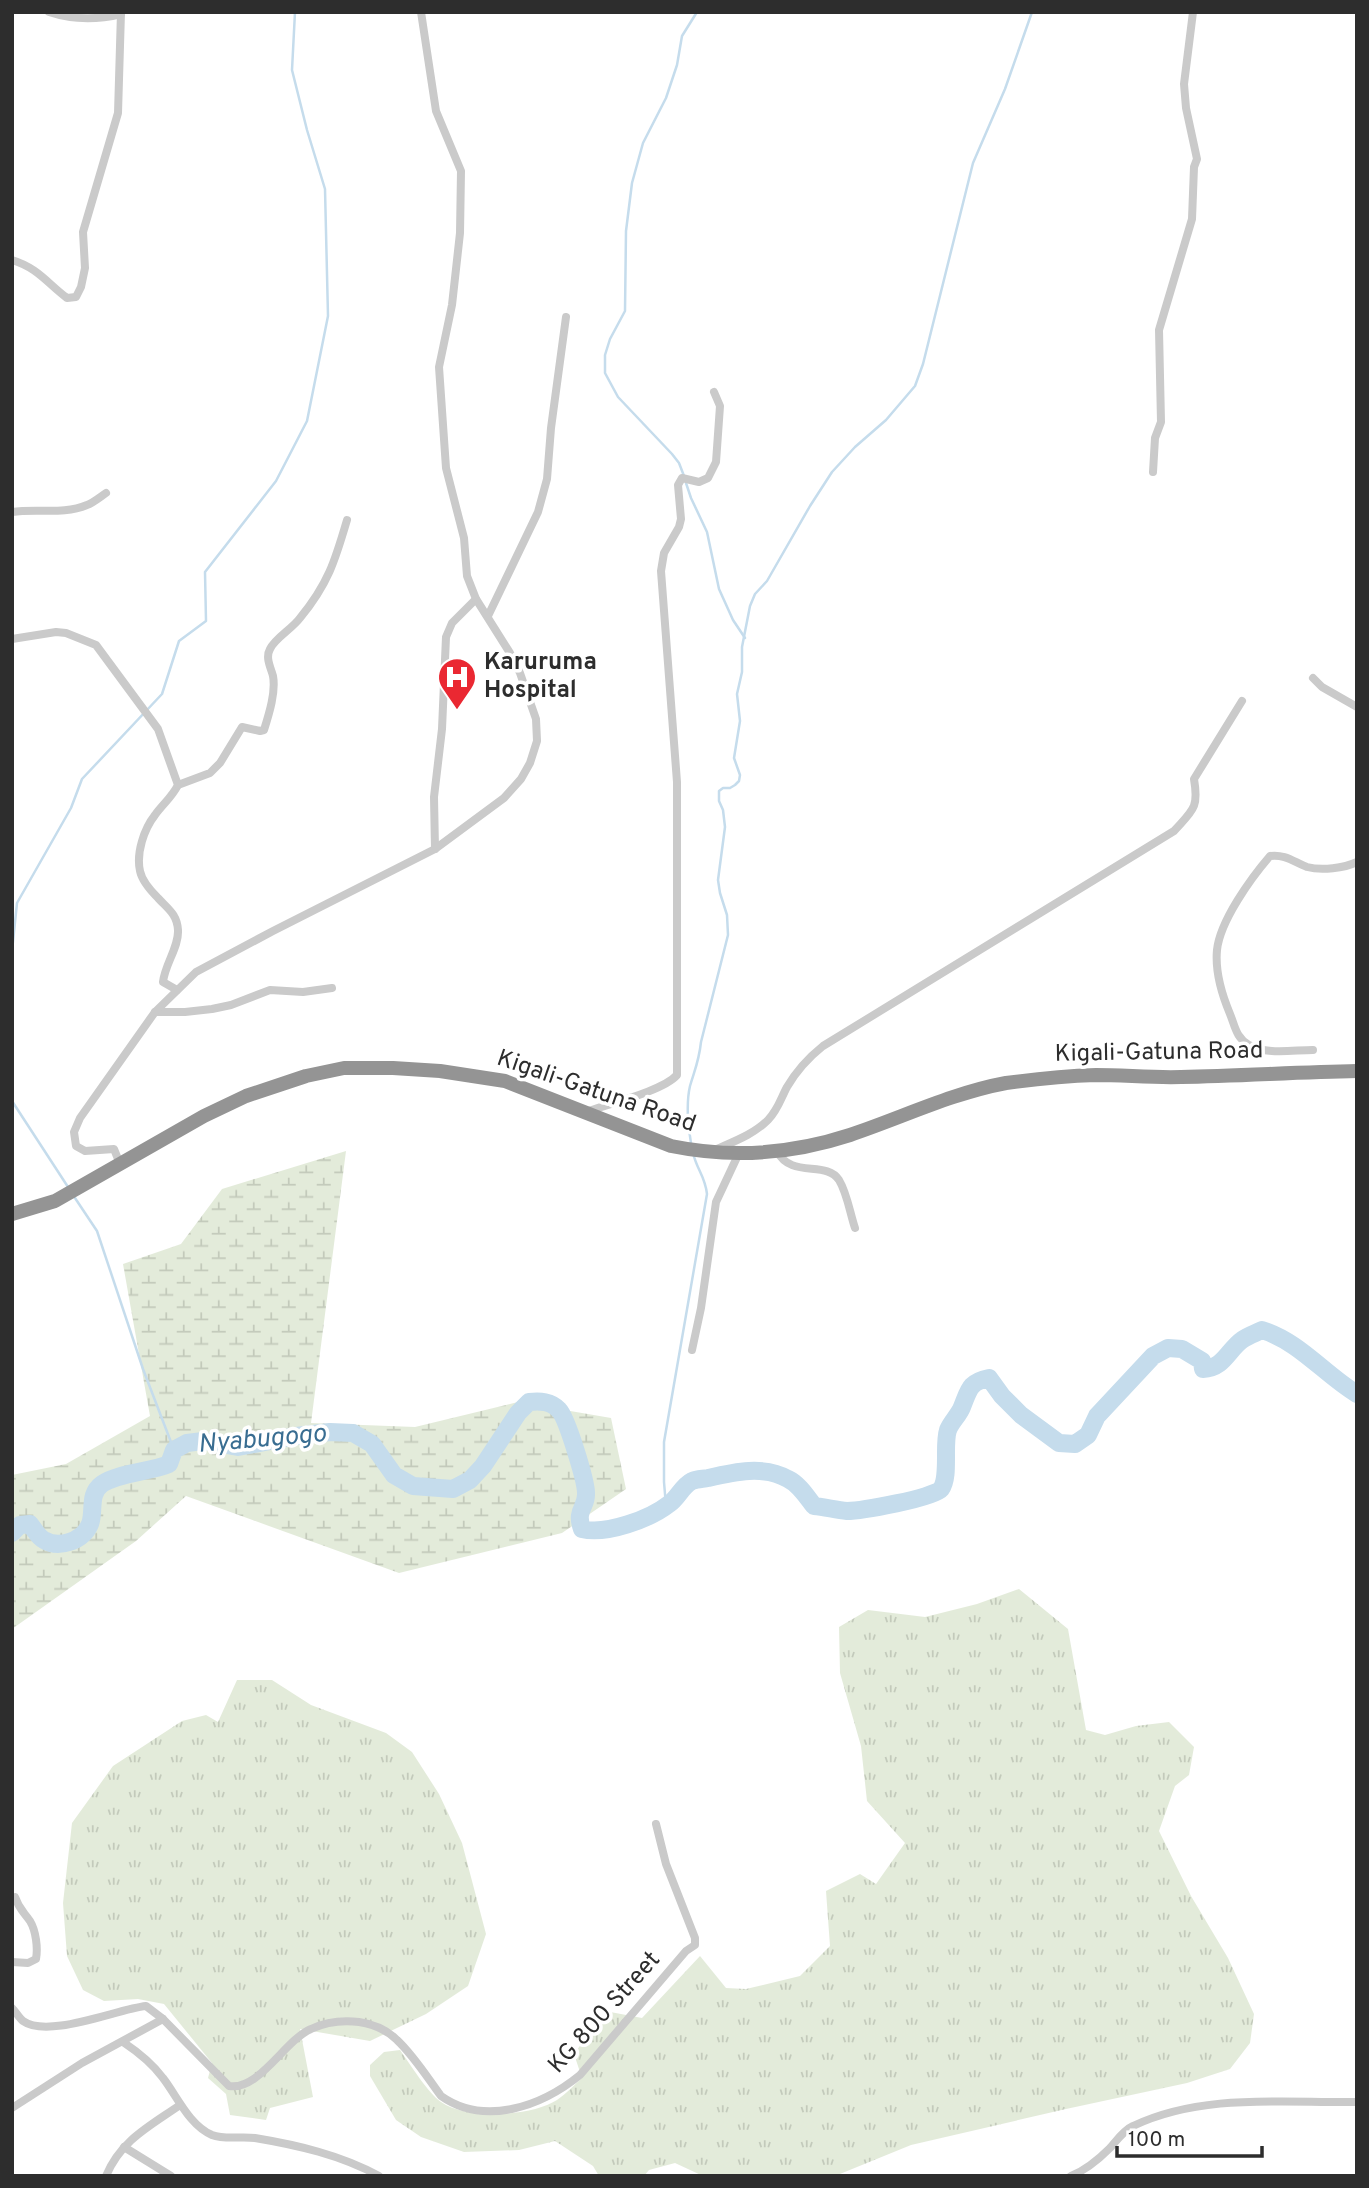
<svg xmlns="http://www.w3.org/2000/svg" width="1369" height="2188" viewBox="0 0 1369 2188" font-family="Overpass,sans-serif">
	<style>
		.grass { fill: url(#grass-tufts) }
		.wetland { fill: url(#wetland-marsh) }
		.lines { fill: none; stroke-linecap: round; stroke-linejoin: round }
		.stream { stroke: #c5dcec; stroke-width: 2.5 }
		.river { stroke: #c5dcec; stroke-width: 18 }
		.street { stroke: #cacaca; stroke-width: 8 }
		.highway { stroke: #949494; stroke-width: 14 }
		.labels { text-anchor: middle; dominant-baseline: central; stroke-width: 7; stroke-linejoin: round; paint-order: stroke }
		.poi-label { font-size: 24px; font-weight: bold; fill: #2d2d2d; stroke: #fff; text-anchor: start }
		.street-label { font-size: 24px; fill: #2d2d2d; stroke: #fff }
		.water-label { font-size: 26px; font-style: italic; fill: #396d91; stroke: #fff }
	</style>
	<defs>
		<pattern id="grass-tufts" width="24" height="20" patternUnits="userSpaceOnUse" patternTransform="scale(1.75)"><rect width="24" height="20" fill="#e3ebda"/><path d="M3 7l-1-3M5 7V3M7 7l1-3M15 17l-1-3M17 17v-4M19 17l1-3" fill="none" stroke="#c3cabb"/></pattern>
		<pattern id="wetland-marsh" width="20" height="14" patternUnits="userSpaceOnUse" patternTransform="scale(1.75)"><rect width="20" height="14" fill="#e3ebda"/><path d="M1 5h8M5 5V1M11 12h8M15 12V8" fill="none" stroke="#c3cabb"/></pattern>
	</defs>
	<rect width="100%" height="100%" fill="#fff"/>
	<g class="grass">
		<path d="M1019,1589L1068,1629L1086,1730L1105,1735L1136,1726L1169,1722L1194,1747L1189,1775L1175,1786L1159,1831L1191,1896L1228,1958L1254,2014L1250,2043L1230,2069L1187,2083L1066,2109L911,2145L835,2176H703L675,2163L649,2170L644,2176H599L593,2166L555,2141L519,2150L464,2152L421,2137L396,2120L370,2076V2065L384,2052L400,2050C410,2064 428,2093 441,2102C467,2120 530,2117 557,2100C566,2094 574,2085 582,2078L574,2054L605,2011L642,2018L700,1956L726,1988L746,1989L800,1976L830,1946L826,1891L860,1874L876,1884L905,1843L867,1801L861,1746L840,1673L839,1627L868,1610L925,1617L977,1604Z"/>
		<polygon points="237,1680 272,1680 311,1705 386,1733 412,1752 439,1794 462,1843 486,1934 468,1986 426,2014 370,2041 300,2029 313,2097 270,2108 266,2120 230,2115 226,2094 208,2078 212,2063 164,2004 138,1999 104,2001 83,1990 67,1956 63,1903 72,1823 113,1766 182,1721 206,1715 218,1722"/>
	</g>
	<polygon class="wetland" points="346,1151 311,1423 415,1427 518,1402 611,1418 626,1489 562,1533 399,1573 186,1496 136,1541 12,1629 12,1475 66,1464 150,1416 123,1264 181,1244 222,1189"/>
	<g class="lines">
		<g class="stream">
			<polyline points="684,476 679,463 672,454 618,397 605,373 605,355 610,339 625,311 626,231 632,183 643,143 666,98 677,65 682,36 697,12"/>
			<polyline points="686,483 691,498 707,532 719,589 733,620 745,638"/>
			<polyline points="12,951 17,903 71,808 82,779 162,694 179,641 206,621 205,572 276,481 307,421 328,316 325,189 307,130 292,70 295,12"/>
			<polyline points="12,1101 68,1187"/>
			<path d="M691,1143C688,1127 686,1103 690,1086C695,1069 699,1061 701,1042L728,935L727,915L720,893L718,880L725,827L723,810L719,801V791L723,788H730L735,785L739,781L740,775L734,758L740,721L737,694L742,672V647L750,606L755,594L767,581L810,506L832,472L855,447L886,420L915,386L923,364L973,163L1005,89L1032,12"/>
			<polyline points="73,1195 97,1231 143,1369 174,1450"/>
			<path d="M666,1506L664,1482V1442L707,1194C705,1176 697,1170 693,1153"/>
		</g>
		<path class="river" d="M12,1533L20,1525L30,1524C34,1529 38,1537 44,1540C59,1549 83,1541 90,1524C95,1511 88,1494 102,1484C117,1473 150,1472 169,1464L174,1450L187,1443L203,1441L238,1447L296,1436L330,1432L353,1433L372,1444L394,1475L413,1486L453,1489L470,1480L483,1466L518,1413L529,1402C540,1401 551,1401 559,1410C567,1418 586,1481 586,1493C587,1508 575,1509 582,1529C606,1535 650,1519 669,1504C678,1498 682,1486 692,1481C697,1479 703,1479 708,1478C734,1472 764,1465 788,1479C799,1484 807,1497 814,1506C825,1507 836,1510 847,1511C860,1511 934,1498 941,1489C950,1477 943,1445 948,1430C951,1422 959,1415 962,1407C969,1390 969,1382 989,1378L1002,1396L1021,1415L1059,1443L1075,1444L1088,1435L1097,1416L1153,1356L1168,1348L1182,1349L1202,1361L1203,1369C1224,1368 1228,1350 1242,1340C1247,1336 1256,1333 1262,1330C1300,1342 1324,1374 1357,1394"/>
		<g class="street">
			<path d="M49,12C73,20 97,20 121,14"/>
			<path d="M12,260C38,268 47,283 67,298L76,297L81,287L85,268L83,232L118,113L121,12"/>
			<polyline points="1153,472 1155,438 1161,422 1159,330 1192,219 1194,167 1197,159 1186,108 1184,84 1193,12"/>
			<path d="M12,512C37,508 63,515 87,505C93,503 100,497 106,493"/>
			<polyline points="488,616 538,512 547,479 551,428 566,317"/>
			<path d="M12,639L56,632L66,633L96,645L158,729L178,785C172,797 163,804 155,815C144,829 136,853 140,871C142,881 152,892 158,898C168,909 177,914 178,930C179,947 165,964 163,982L177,990"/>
			<polyline points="1313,678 1322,687 1357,707"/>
			<path d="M178,785L210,773L220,763L242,727L260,731L264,730C269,714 276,692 273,676C271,668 265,658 270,649C275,638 292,629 300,618C328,584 335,561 347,520"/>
			<polyline points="435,849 434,797 442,729 446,637 452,623 476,599"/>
			<polyline points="155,1012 185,1012 212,1009 231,1005 270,990 303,992 332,988"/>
			<path d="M1313,1050C1293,1050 1266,1055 1249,1045C1236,1038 1235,1026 1230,1014C1222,995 1215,971 1217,950C1220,921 1251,878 1270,856C1285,854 1294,862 1307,867C1322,871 1344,868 1357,862"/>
			<path d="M586,1112C608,1104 663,1091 677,1075V782L661,571L664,553L679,527L681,519L678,485L682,478L699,482L708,478L716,462L720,406L714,392"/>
			<path d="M717,1149C735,1141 754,1134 768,1120C778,1110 781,1098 787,1087C797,1070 808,1058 823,1046L1174,831C1193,810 1199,808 1194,779L1242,701"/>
			<path d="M777,1151C791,1179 826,1160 839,1180C847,1193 850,1213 855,1228"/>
			<polyline points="120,1164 114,1149 85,1151 76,1146 74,1132 80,1118 155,1012 196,972 273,931 435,849 504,798 521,779 530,763 537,741 536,719 520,673 510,653 476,599 467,576 464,538 446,468 439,367 452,305 460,233 461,171 436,111 421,12"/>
			<polyline points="692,1350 701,1308 716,1202 739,1153"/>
			<path d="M12,1962L28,1963L36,1959C38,1948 36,1931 30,1921C23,1911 19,1909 15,1897"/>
			<path d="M12,2008C16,2012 19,2018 23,2021C48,2039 117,2009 146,2006L163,2019L229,2086C259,2091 285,2040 311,2029C326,2022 342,2020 359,2022C372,2024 387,2030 397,2040C414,2056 427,2077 441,2096C485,2127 542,2106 580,2075L686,1951L695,1945V1938L666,1864L656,1824"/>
			<path d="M123,2042C138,2052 152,2063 163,2078C177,2096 189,2125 212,2135C225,2140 241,2136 255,2138C297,2145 341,2155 379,2176"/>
			<polyline points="12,2108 82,2063 163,2019"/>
			<polyline points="124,2147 171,2176"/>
			<path d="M106,2176C121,2140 150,2126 180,2105"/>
			<path d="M1071,2176C1086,2170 1099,2159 1110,2148C1117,2140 1124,2130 1133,2126C1202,2093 1283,2103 1357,2102"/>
		</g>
		<path class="highway" d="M12,1214L55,1201L204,1116L246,1096L306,1076L344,1068H393L440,1071L505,1081L671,1146C730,1158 792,1154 850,1135C901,1118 952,1093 1006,1083C1036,1079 1066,1076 1096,1075C1124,1075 1153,1078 1181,1077C1240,1076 1298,1072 1357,1071"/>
	</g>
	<defs>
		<symbol id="hospital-pin" viewBox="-11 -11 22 30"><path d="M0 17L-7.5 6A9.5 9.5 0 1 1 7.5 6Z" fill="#ea2832" stroke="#fff"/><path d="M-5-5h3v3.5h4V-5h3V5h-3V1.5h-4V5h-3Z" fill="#fff"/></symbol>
	</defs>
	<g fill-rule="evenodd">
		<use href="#hospital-pin" x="435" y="655" width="44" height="60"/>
	</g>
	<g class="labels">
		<g class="poi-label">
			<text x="484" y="663">Karuruma<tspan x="484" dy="28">Hospital</tspan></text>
		</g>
		<g class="street-label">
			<text transform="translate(1159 1053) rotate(-1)">Kigali-Gatuna Road</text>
			<text transform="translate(596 1092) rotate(19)">Kigali-Gatuna Road</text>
			<text transform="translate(605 2013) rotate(-48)">KG 800 Street</text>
		</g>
		<g class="water-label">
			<text transform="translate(262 1440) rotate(-5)">Nyabugogo</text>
		</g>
	</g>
	<rect width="1369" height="2188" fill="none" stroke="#2d2d2d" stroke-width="28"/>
	<path d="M1117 2146v10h145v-10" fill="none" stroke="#2d2d2d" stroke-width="3.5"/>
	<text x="1128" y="2146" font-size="21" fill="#2d2d2d" stroke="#ffffff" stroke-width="5" paint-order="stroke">100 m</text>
</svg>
